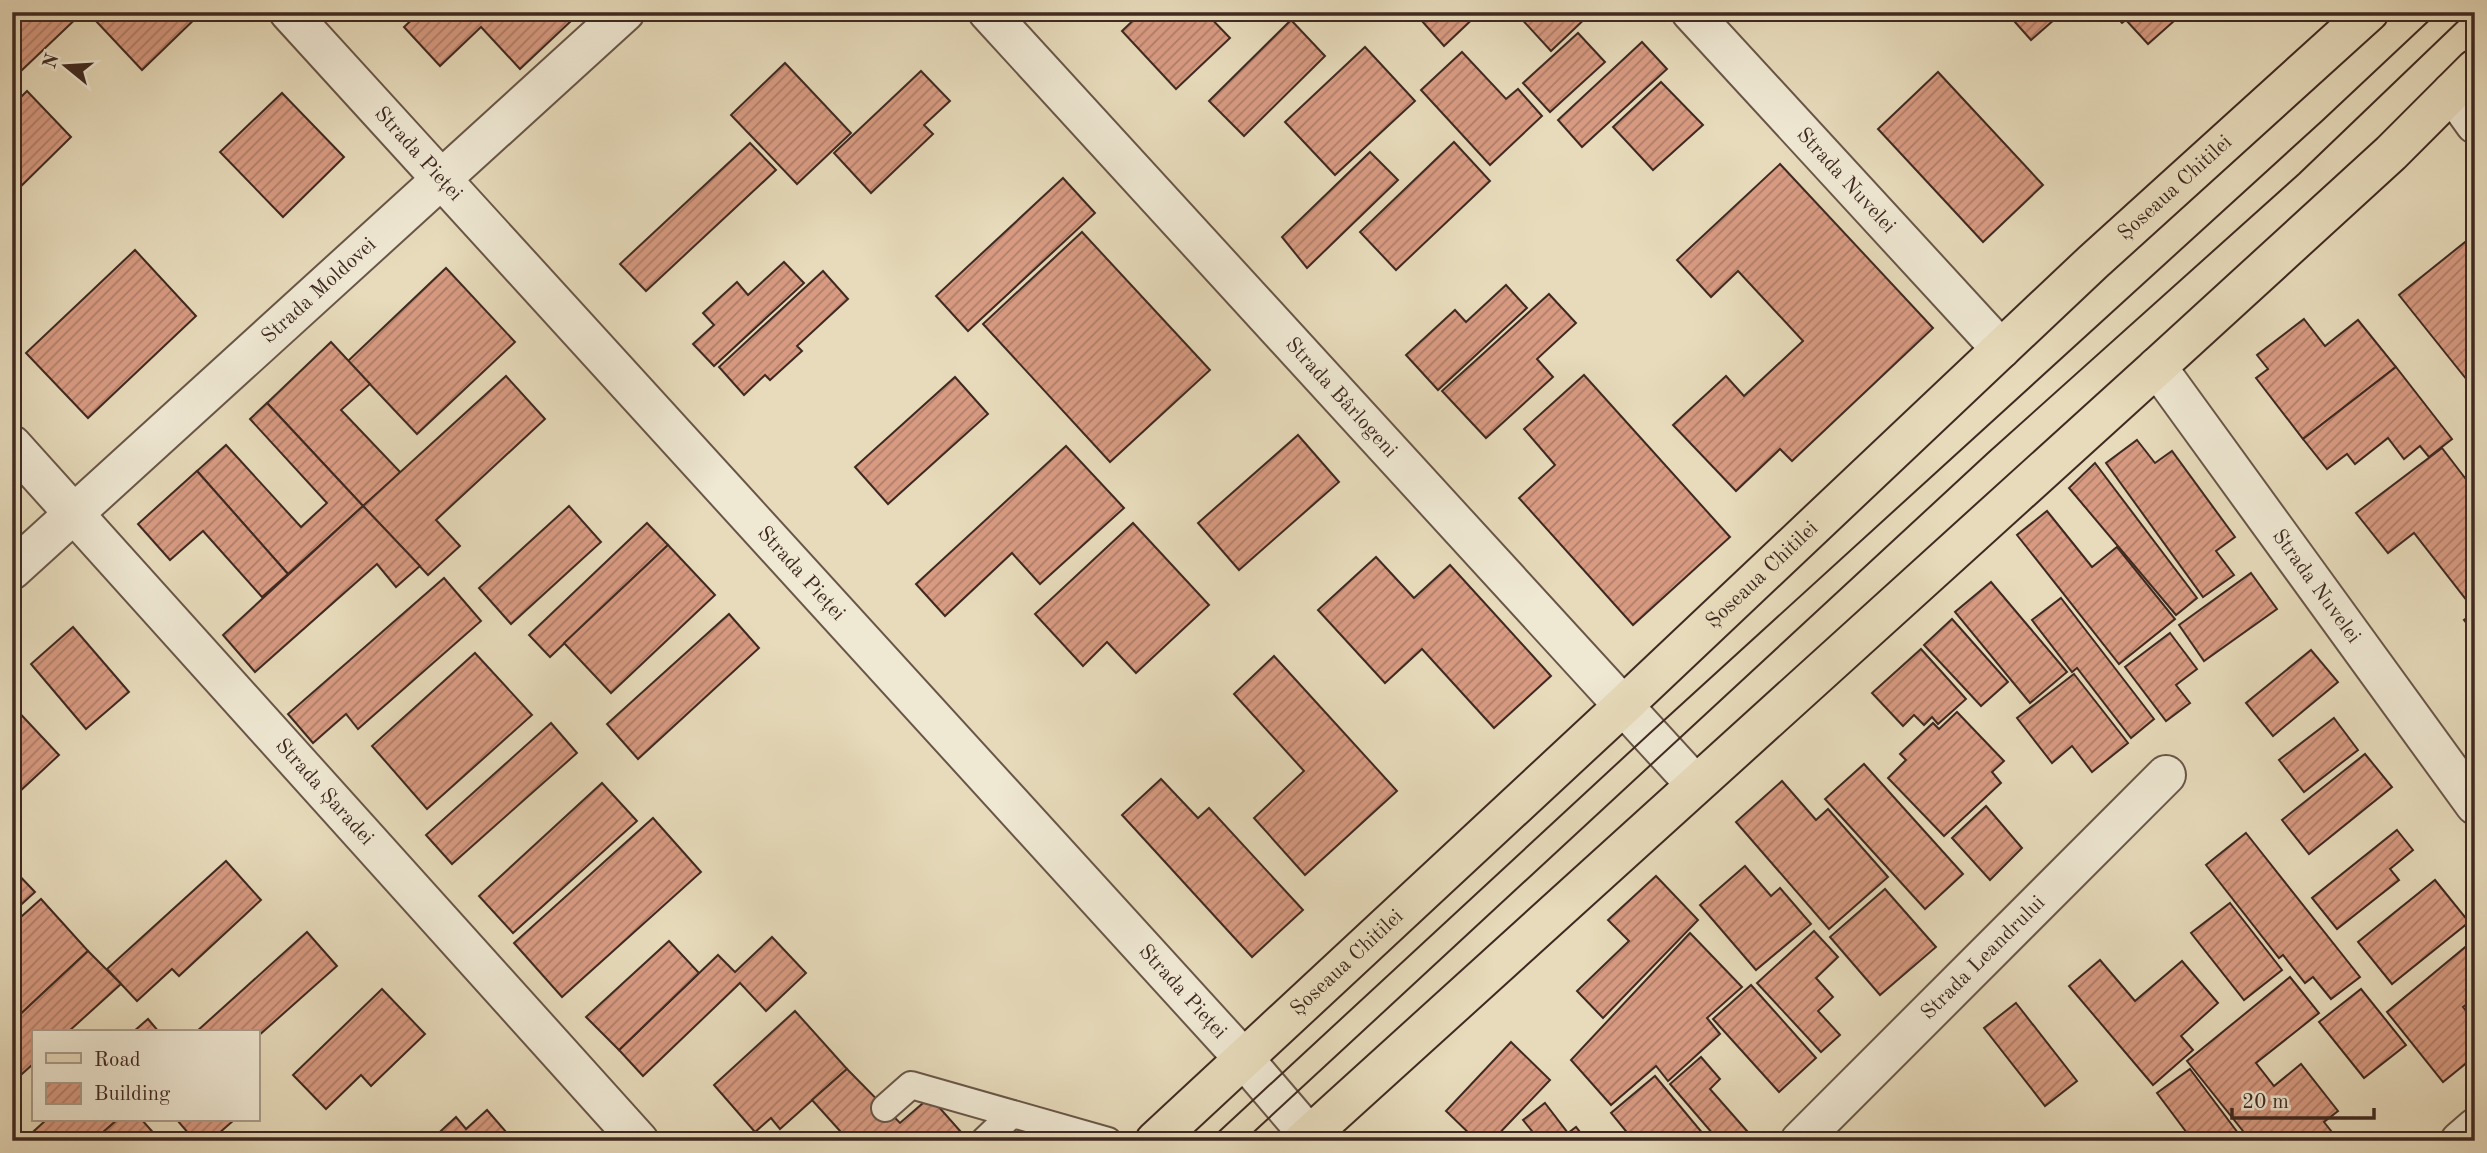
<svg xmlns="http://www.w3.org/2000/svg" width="2487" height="1153" viewBox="0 0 2487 1153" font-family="'Old Standard TT',serif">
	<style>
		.building { fill: url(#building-hatch); stroke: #3f2921; stroke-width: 2 }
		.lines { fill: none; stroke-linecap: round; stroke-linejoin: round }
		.service-casing { stroke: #695648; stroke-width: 30 }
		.minor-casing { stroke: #695648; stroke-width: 42 }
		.primary-casing { stroke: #3f2921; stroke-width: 42 }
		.service { stroke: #efe8d3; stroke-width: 26 }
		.minor { stroke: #efe8d3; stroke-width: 38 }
		.primary { stroke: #e7dbbb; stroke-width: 38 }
		.tram { stroke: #3f2921; stroke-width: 2 }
		.labels { text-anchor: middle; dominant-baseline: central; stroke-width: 6; stroke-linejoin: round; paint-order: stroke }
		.street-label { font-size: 21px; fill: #3f2921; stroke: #efe8d3 }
	</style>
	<defs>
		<pattern id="building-hatch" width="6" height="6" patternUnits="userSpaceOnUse" patternTransform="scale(1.75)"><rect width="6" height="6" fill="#d89b82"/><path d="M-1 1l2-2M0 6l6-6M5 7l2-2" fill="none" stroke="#b17e6a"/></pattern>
	</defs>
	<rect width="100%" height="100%" fill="#e7dbbb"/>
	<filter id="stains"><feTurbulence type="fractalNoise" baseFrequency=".00286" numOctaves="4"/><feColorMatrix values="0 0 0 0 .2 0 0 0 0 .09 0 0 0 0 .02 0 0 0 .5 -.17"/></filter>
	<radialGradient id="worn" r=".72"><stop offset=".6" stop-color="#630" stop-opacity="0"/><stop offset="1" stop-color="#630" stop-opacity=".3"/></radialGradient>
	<g class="building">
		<polygon points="12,12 83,12 22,70 12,60"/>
		<polygon points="103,12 202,12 142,70 95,20"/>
		<polygon points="420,12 561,12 570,22 520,69 481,27 440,66 404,27"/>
		<polygon points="1142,12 1205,12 1230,38 1176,89 1122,31"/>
		<polygon points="1414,12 1480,12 1444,46"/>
		<polygon points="1519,12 1592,12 1551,51 1517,14"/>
		<polygon points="2006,12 2063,12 2031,40"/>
		<polygon points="2112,12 2165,12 2173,22 2148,44 2126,20 2122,23"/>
		<polygon points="1291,20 1325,56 1244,136 1209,101"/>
		<polygon points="1578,33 1605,62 1550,112 1523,83"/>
		<polygon points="1642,42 1667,69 1582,147 1558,120"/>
		<polygon points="1365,47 1415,101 1335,175 1285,122"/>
		<polygon points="1462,52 1506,99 1518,89 1542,116 1490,165 1421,90"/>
		<polygon points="785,63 851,133 797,184 731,115"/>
		<polygon points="921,71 950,101 924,125 933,134 871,193 834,153"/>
		<polygon points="1938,72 2043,185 1983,242 1878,129"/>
		<polygon points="1661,82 1703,125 1653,170 1613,127"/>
		<polygon points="27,91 71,137 12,195 12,106"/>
		<polygon points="282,93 344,157 283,217 220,152"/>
		<polygon points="1454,142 1490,181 1396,270 1360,232"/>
		<polygon points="750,143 776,170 646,291 620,264"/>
		<polygon points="1370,152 1398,180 1307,268 1282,237"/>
		<polygon points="1780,164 1933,328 1792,461 1780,449 1736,491 1673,425 1726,376 1744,396 1803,341 1738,271 1711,297 1677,260"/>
		<polygon points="1063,178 1095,213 968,331 936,296"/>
		<polygon points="1082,232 1210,370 1110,462 983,324"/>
		<polygon points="2475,234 2475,390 2399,295"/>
		<polygon points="135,250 196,316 88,418 26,353"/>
		<polygon points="784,262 804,283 714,366 693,344 714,325 703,313 737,282 748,295"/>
		<polygon points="446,268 515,342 417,434 348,361"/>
		<polygon points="823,271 848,299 797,346 802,351 770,380 765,375 744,395 719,367"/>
		<polygon points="1506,285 1527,308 1438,390 1406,355 1455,310 1466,322"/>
		<polygon points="1549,294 1576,323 1537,359 1553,377 1486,438 1442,391"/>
		<polygon points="2304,319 2325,346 2358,320 2396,367 2303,439 2256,378 2268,369 2257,355"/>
		<polygon points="331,342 370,384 341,410 401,473 363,506 267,403"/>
		<polygon points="2396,367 2452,439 2429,457 2420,446 2404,459 2388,438 2355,464 2347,454 2327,469 2303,439"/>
		<polygon points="1584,375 1730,537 1633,625 1519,498 1555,465 1524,429"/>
		<polygon points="506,376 545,419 436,520 460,546 428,575 363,506"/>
		<polygon points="955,377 988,414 888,504 855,467"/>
		<polygon points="267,403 363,506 288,574 197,471 226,445 301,527 327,503 250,419"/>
		<polygon points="1298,435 1339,482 1239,570 1198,523"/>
		<polygon points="2137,440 2155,463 2172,451 2235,537 2216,551 2234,575 2203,597 2106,463"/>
		<polygon points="1066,446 1124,508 1040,584 1012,553 945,616 916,584"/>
		<polygon points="2442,448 2475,491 2475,611 2414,533 2388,553 2356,513"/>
		<polygon points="2095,463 2197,598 2176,615 2069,488"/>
		<polygon points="197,471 288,574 262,597 203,531 170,560 138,524"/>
		<polygon points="363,506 420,566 396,587 377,564 255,672 223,635"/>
		<polygon points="569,506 601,542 511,624 479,588"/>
		<polygon points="2047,511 2092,567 2117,547 2175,619 2119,664 2017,535"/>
		<polygon points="647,523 668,545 550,657 529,635"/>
		<polygon points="1133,523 1209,605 1136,673 1107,642 1083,666 1035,614"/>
		<polygon points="668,545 715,595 611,693 564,643"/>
		<polygon points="1376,557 1414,598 1450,565 1551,676 1494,728 1422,649 1385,683 1318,610"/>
		<polygon points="2251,573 2277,609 2204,661 2179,625"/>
		<polygon points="444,578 481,621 358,729 346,714 313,743 288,714"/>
		<polygon points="1991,582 2067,672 2030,703 1955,612"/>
		<polygon points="2061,598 2154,719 2131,738 2077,668 2072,672 2032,620"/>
		<polygon points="2475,612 2475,634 2464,620"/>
		<polygon points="729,614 759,648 638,759 607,724"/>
		<polygon points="1952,619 2008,682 1981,706 1924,645"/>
		<polygon points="73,627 129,692 86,729 31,664"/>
		<polygon points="2170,633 2197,669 2176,685 2190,703 2166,721 2125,667"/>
		<polygon points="1921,649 1966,699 1938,724 1932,717 1924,725 1914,715 1903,726 1872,693"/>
		<polygon points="2311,650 2338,682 2273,736 2246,703"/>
		<polygon points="475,653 532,715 427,809 372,746"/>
		<polygon points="1274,656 1397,791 1305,875 1254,818 1304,771 1234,694"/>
		<polygon points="2074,674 2128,743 2092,772 2072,746 2052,763 2017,718"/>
		<polygon points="12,705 59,755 19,792 12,785"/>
		<polygon points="1957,712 2004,761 1992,772 2001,783 1944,836 1888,778 1906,760 1900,754 1933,723 1939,729"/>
		<polygon points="2334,718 2358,750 2304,792 2279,760"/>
		<polygon points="551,723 577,753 452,864 426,835"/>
		<polygon points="2365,754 2392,787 2309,854 2282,820"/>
		<polygon points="1864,764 1963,874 1925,909 1825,799"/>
		<polygon points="1161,779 1198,818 1209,808 1303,910 1252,957 1122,815"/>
		<polygon points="1782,781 1816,820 1828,809 1888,877 1829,929 1736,822"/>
		<polygon points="602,783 637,821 513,933 479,896"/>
		<polygon points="1986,806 2022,848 1990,880 1952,838"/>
		<polygon points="653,818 701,872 562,997 514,943"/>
		<polygon points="2397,830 2413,850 2390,869 2399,880 2337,929 2312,898"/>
		<polygon points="2246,833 2360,977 2331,999 2313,977 2305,983 2283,955 2279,958 2206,865"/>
		<polygon points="226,861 261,900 179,976 172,969 137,1001 107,969"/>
		<polygon points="1745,866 1771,896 1780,888 1811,924 1756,970 1700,905"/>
		<polygon points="12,868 35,892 12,913"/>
		<polygon points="1656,876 1698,920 1603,1018 1577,991 1629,941 1608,920"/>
		<polygon points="2435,880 2469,922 2392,984 2358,942"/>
		<polygon points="1885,889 1936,947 1880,995 1830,937"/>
		<polygon points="41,899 88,951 12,1022 12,925"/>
		<polygon points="2230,903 2282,970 2244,1000 2191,933"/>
		<polygon points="1814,931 1838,957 1816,978 1833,997 1818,1011 1840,1035 1821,1052 1757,983"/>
		<polygon points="307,932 337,966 257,1037 257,1032 196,1032"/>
		<polygon points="1690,933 1742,987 1707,1018 1720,1034 1668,1081 1656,1066 1611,1105 1571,1060"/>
		<polygon points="772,937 806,973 766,1011 740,983 643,1076 619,1050 718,955 735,972"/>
		<polygon points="2475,939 2475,998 2463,1007 2475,1022 2475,1056 2443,1082 2387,1012"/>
		<polygon points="669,941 699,973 619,1050 586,1017"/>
		<polygon points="88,951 121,984 68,1032 33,1032 33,1064 12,1083 12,1022"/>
		<polygon points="2100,960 2135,1001 2182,961 2218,1003 2181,1036 2193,1050 2153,1085 2069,986"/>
		<polygon points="2290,977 2319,1013 2256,1063 2274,1086 2301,1064 2338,1111 2324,1122 2339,1141 2251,1141 2187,1061"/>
		<polygon points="1751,985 1816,1058 1779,1092 1713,1019"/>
		<polygon points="382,989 425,1034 371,1086 361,1075 326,1109 293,1075"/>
		<polygon points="2361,989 2406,1045 2364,1078 2319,1022"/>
		<polygon points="2016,1003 2077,1081 2045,1106 1984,1028"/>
		<polygon points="795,1011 847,1069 780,1129 771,1118 755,1132 714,1085"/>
		<polygon points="148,1019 159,1032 133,1032"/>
		<polygon points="1511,1042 1550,1080 1492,1141 1477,1141 1446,1111"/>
		<polygon points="1701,1057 1720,1079 1710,1089 1747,1131 1736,1141 1719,1141 1670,1084"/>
		<polygon points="847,1069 900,1123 930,1097 969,1141 849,1141 812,1100"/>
		<polygon points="2190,1069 2244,1141 2193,1141 2157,1093"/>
		<polygon points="1655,1076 1709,1141 1634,1141 1611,1113"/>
		<polygon points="1545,1103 1568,1133 1576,1127 1587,1141 1540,1141 1523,1120"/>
		<polygon points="487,1110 514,1141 430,1141 456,1117 466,1129"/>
		<polygon points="46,1120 117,1120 93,1141 41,1141 34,1131"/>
		<polygon points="117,1120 142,1120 158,1138 155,1141 93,1141"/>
		<polygon points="177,1120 234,1120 210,1141 195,1141"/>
		<polygon points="1531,1134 1537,1141 1522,1141"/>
	</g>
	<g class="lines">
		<defs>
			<g id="service">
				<polyline points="885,1108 911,1085 1108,1141"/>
				<polyline points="984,1141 1012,1114"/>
			</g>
			<g id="minor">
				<path id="s1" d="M289,12L1244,1059L1309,1135"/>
				<path id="s2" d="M988,12L1695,784"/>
				<path id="s3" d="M1691,12L2001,349"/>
				<polyline points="2452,92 2475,124"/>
				<path id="s4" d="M2157,367L2475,805"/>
				<path id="s5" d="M12,445L639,1141"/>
				<path id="s6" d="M12,570L625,12"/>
				<path id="s7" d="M1800,1141L2166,775"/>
				<polyline points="2460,1141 2475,1128"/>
			</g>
			<g id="primary">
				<path id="s8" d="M1155,1141L1623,706L2093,262L2369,12"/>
				<polyline points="1303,1141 2157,367 2391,153 2475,69"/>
			</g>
		</defs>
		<use href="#service" class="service-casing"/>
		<use href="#minor" class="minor-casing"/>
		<use href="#primary" class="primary-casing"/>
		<use href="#service" class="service"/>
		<use href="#minor" class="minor"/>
		<use href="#primary" class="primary"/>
		<g class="tram">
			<polyline points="1209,1141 1649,734 2323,120 2438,12"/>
			<polyline points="1244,1141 1988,453 2299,174 2468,12"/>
		</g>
	</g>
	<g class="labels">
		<g class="street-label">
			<text stroke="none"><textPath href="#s1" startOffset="192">Strada Pieței</textPath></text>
			<text stroke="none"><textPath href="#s3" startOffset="229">Strada Nuvelei</textPath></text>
			<text stroke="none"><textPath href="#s8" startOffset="1396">Șoseaua Chitilei</textPath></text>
			<text stroke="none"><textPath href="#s6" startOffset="415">Strada Moldovei</textPath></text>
			<text stroke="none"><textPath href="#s2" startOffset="523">Strada Bârlogeni</textPath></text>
			<text stroke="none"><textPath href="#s1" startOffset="760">Strada Pieței</textPath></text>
			<text stroke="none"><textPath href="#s8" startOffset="830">Șoseaua Chitilei</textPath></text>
			<text stroke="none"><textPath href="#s4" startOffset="271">Strada Nuvelei</textPath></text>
			<text stroke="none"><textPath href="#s5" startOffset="467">Strada Șaradei</textPath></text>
			<text stroke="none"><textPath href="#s7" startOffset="259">Strada Leandrului</textPath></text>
			<text stroke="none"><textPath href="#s8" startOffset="262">Șoseaua Chitilei</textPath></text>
			<text stroke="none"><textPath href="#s1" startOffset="1326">Strada Pieței</textPath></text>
		</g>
	</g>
	<rect width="2487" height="1153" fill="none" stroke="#e7dbbb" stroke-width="42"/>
	<rect x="14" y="14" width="2459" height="1125" fill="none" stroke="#3f2921" stroke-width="3.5"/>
	<rect x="21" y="21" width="2445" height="1111" fill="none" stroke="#3f2921" stroke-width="2"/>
	<rect x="32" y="1030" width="228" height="91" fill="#efe8d3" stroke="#a99c8c" stroke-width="2"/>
	<rect x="46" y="1053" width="35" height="10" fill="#e7dbbb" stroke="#a99c8c" stroke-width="2"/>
	<text x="94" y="1066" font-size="21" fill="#3f2921">Road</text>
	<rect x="46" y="1083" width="35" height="21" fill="url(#building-hatch)" stroke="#a99c8c" stroke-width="2"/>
	<text x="94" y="1100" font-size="21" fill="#3f2921">Building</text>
	<g transform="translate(66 66) rotate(288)" stroke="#efe8d3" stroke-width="5" paint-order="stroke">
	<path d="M0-5L12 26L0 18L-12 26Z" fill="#3f2921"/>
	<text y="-10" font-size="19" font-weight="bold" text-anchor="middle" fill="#3f2921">N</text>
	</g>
	<path d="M2232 1108v10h142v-10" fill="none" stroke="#3f2921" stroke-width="3.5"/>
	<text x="2242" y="1108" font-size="21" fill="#3f2921" stroke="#efe8d3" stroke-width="5" paint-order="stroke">20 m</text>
	<rect width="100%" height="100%" filter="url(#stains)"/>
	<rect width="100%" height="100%" fill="url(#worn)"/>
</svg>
